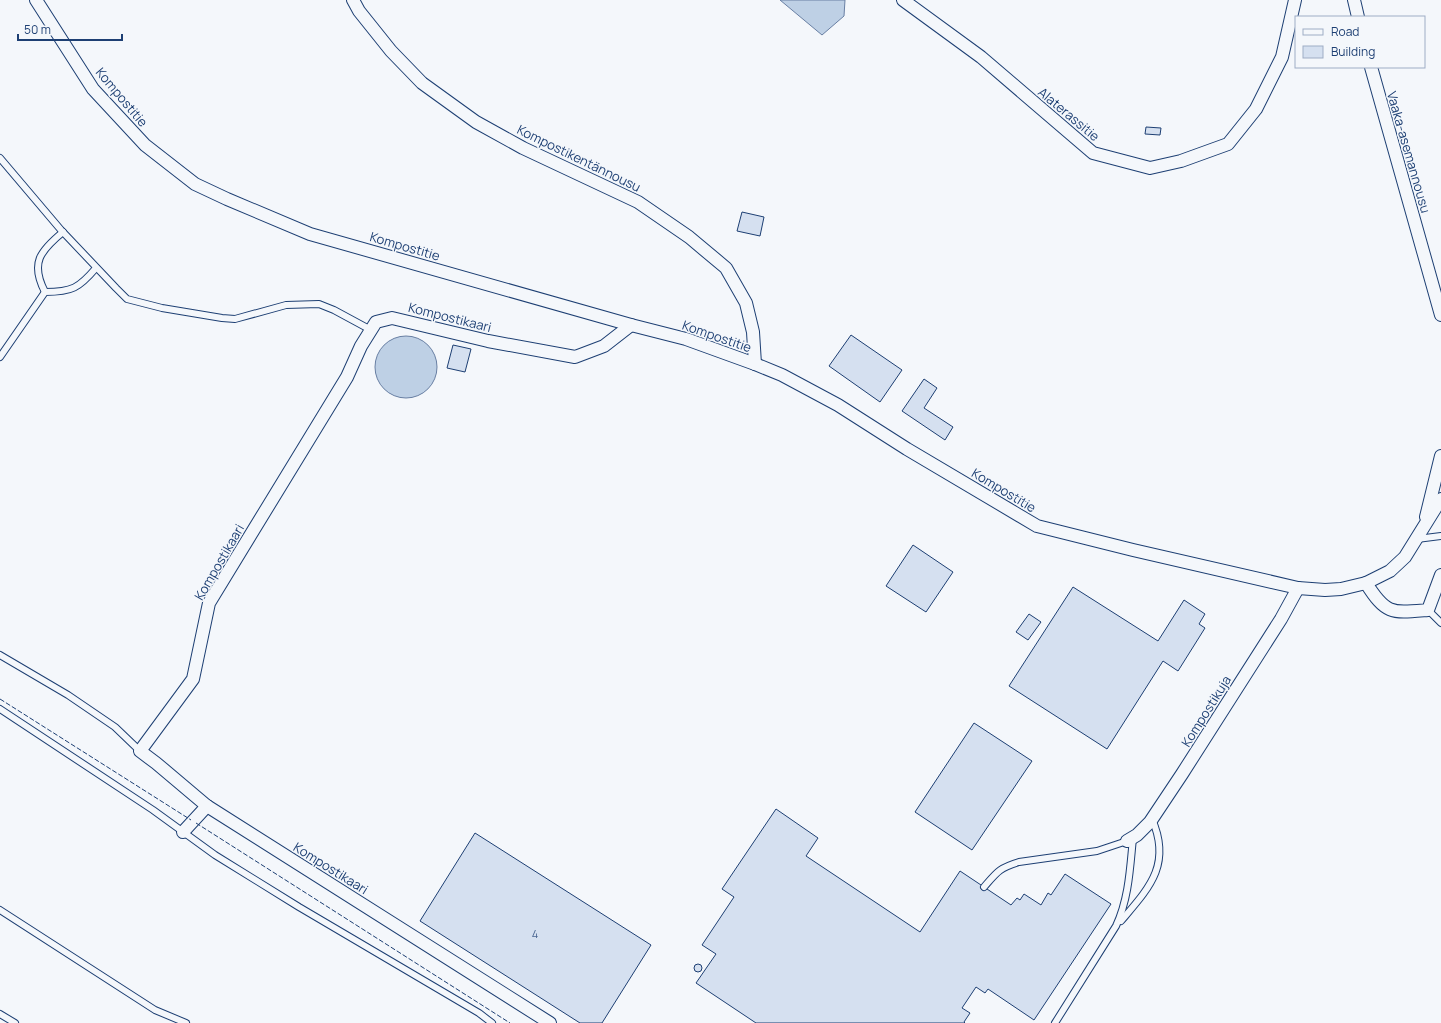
<svg xmlns="http://www.w3.org/2000/svg" width="1441" height="1023" viewBox="0 0 1441 1023" font-family="Manrope,sans-serif">
	<style>
		.water { fill: #bed0e5; stroke: #687fa3 }
		.building { fill: #d5e0f0; stroke: #1d3f73 }
		.lines { fill: none; stroke-linecap: round; stroke-linejoin: round }
		.service-casing { stroke: #1d3f73; stroke-width: 8 }
		.minor-casing { stroke: #1d3f73; stroke-width: 14 }
		.service { stroke: #f4f7fb; stroke-width: 6 }
		.minor { stroke: #f4f7fb; stroke-width: 12 }
		.fence { stroke: #1d3f73; stroke-width: 1; stroke-dasharray: 5 2; stroke-linecap: butt }
		.labels { text-anchor: middle; dominant-baseline: central; stroke-width: 3; stroke-linejoin: round; paint-order: stroke }
		.number-label { font-size: 11px; fill: #4b6792 }
		.street-label { font-size: 13px; fill: #1d3f73; stroke: #f4f7fb }
	</style>
	<rect width="100%" height="100%" fill="#f4f7fb"/>
	<g class="water">
		<polygon points="780,0 845,0 844,16 822,35"/>
		<circle cx="406" cy="367" r="31"/>
	</g>
	<g class="building">
		<polygon points="1146,127 1161,128 1160,135 1145,134"/>
		<polygon points="742,212 764,217 760,236 737,231"/>
		<polygon points="851,335 902,370 880,402 829,366"/>
		<polygon points="453,345 471,349 465,372 447,368"/>
		<polygon points="924,379 937,388 924,408 953,427 945,440 902,411"/>
		<polygon points="913,545 953,572 926,612 886,586"/>
		<polygon points="1073,587 1158,641 1184,600 1205,614 1199,624 1205,628 1178,671 1163,661 1107,749 1009,686"/>
		<polygon points="1029,614 1041,622 1028,640 1016,632"/>
		<polygon points="974,723 1032,761 972,850 915,812"/>
		<polygon points="776,809 818,838 806,856 920,932 960,871 1011,905 1017,898 1020,900 1024,894 1041,905 1048,893 1051,895 1065,874 1111,904 1034,1020 988,989 985,993 976,987 962,1008 970,1013 964,1022 965,1023 756,1023 696,983 716,954 702,945 734,897 722,889"/>
		<polygon points="475,833 651,945 602,1023 580,1023 420,921"/>
		<circle cx="698" cy="968" r="4"/>
	</g>
	<g class="lines">
		<defs>
			<g id="service">
				<polyline points="0,158 61,230 116,288 127,299 162,308 222,318 235,319 286,305 319,304 334,310 371,330"/>
				<path d="M45,292C30,263 40,251 63,232"/>
				<path d="M0,357L45,292C72,292 79,288 96,268"/>
				<polyline points="1417,539 1441,536"/>
				<polyline points="1428,610 1441,623"/>
				<polyline points="0,655 68,695 115,727 140,751"/>
				<polyline points="0,709 153,810 215,855 299,907 479,1013 492,1023"/>
				<path d="M984,887C997,872 999,868 1019,862L1097,851L1127,841"/>
				<polyline points="0,910 155,1010 186,1023"/>
				<path d="M1121,921C1149,888 1172,865 1152,819"/>
				<polyline points="0,1014 15,1023"/>
				<path d="M1055,1023L1116,926C1129,898 1130,868 1133,838"/>
			</g>
			<g id="minor">
				<polyline points="36,0 93,89 145,145 195,184 227,199 310,234 631,325 686,339 755,364 782,375 838,405 907,449 1037,526 1133,550 1298,588 1325,590 1341,589 1366,583 1390,571 1405,557 1441,499"/>
				<polyline points="353,0 359,11 391,51 422,83 476,122 523,148 638,202 689,237 726,268 746,303 753,332 755,364"/>
				<polyline points="903,0 981,57 1093,153 1150,168 1181,161 1228,144 1256,109 1282,57 1295,0"/>
				<polyline points="1354,0 1358,17"/>
				<polyline points="1371,67 1441,315"/>
				<polyline points="1426,517 1441,456"/>
				<path d="M1366,583C1386,615 1392,613 1428,610L1441,575"/>
				<polyline points="183,832 207,806"/>
				<polyline points="1127,841 1137,835 1150,822 1182,774 1281,619 1298,588"/>
				<polyline points="550,1023 207,806 156,763 140,751 193,679 209,603 347,377 361,346 376,322 392,318 488,341 575,357 604,346 631,325"/>
			</g>
		</defs>
		<use href="#service" class="service-casing"/>
		<use href="#minor" class="minor-casing"/>
		<use href="#service" class="service"/>
		<use href="#minor" class="minor"/>
		<g class="fence">
			<polyline points="0,699 191,820"/>
			<polyline points="196,823 510,1023"/>
		</g>
	</g>
	<g class="labels">
		<g class="number-label">
			<text x="535" y="933">4</text>
		</g>
		<g class="street-label">
			<text transform="translate(122 97) rotate(50)">Kompostitie</text>
			<text transform="translate(1069 114) rotate(40)">Alaterassitie</text>
			<text transform="translate(1409 152) rotate(74)">Vaaka-asemannousu</text>
			<text transform="translate(579 158) rotate(26)">Kompostikentännousu</text>
			<text transform="translate(405 246) rotate(16)">Kompostitie</text>
			<text transform="translate(450 317) rotate(14)">Kompostikaari</text>
			<text transform="translate(717 336) rotate(19)">Kompostitie</text>
			<text transform="translate(1004 490) rotate(31)">Kompostitie</text>
			<text transform="translate(219 562) rotate(-60)">Kompostikaari</text>
			<text transform="translate(1206 711) rotate(-58)">Kompostikuja</text>
			<text transform="translate(331 868) rotate(32)">Kompostikaari</text>
		</g>
	</g>
	<rect x="1295" y="16" width="130" height="52" fill="#f4f7fb" stroke="#9eadc5"/>
	<rect x="1303" y="29" width="20" height="6" fill="#f4f7fb" stroke="#9eadc5"/>
	<text x="1331" y="36" font-size="12" fill="#1d3f73">Road</text>
	<rect x="1303" y="46" width="20" height="12" fill="#d5e0f0" stroke="#9eadc5"/>
	<text x="1331" y="56" font-size="12" fill="#1d3f73">Building</text>
	<path d="M18 34v6h104v-6" fill="none" stroke="#1d3f73" stroke-width="2"/>
	<text x="24" y="34" font-size="12" fill="#1d3f73" stroke="#f4f7fb" stroke-width="3" paint-order="stroke">50 m</text>
</svg>
